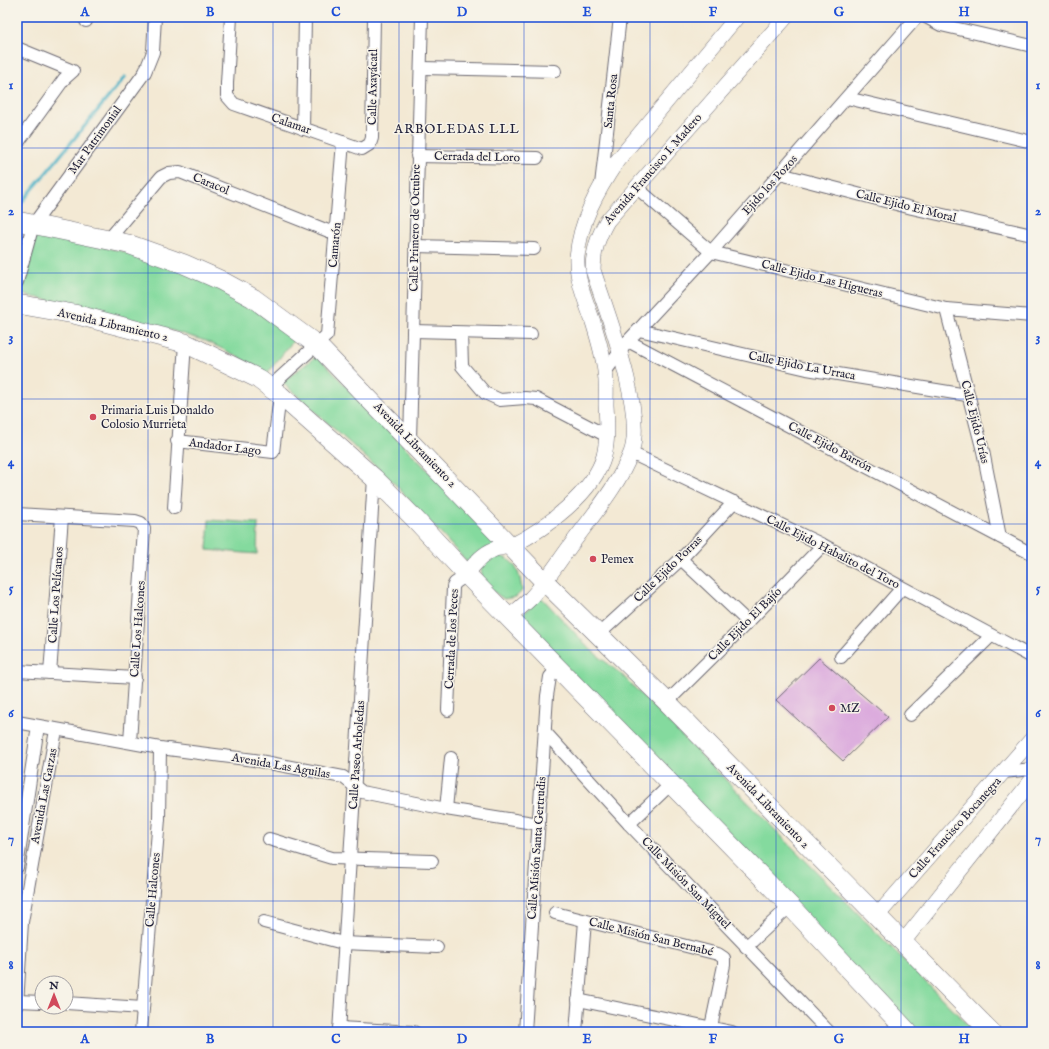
<svg xmlns="http://www.w3.org/2000/svg" width="1049" height="1049" viewBox="0 0 1049 1049" font-family="'IM FELL English',serif">
	<style>
		.green { fill: #84da9e; stroke: #537e6c }
		.lines { fill: none; stroke-linecap: round; stroke-linejoin: round }
		.stream { stroke: #46b0c5; stroke-width: 3.5 }
		.building { fill: #daa7dd }
		.minor-casing { stroke: #6b6871; stroke-width: 14 }
		.tertiary-casing { stroke: #6b6871; stroke-width: 16 }
		.primary-casing { stroke: #6b6871; stroke-width: 20 }
		.minor { stroke: #fff; stroke-width: 12 }
		.tertiary { stroke: #fff; stroke-width: 15 }
		.primary { stroke: #fff; stroke-width: 19 }
		.grid { fill: none; stroke: #1d4ed8; stroke-width: 1; stroke-opacity: 0.55 }
		.poi-dot { fill: #d1495b; stroke: #f7f3e8; stroke-width: 1.5 }
		.labels { text-anchor: middle; dominant-baseline: central; stroke-width: 3; stroke-linejoin: round; paint-order: stroke }
		.street-label { font-size: 12px; fill: #22223b; stroke: #f7f3e8 }
		.poi-label { font-size: 12px; fill: #22223b; stroke: #f7f3e8; text-anchor: start }
		.neighbourhood-label { font-size: 13px; letter-spacing: 1px; fill: #22223b; stroke: #f7f3e8 }
		.neatline { fill: none; stroke: #1d4ed8; stroke-width: 1.5 }
		.grid-label { font-size: 13px; text-anchor: middle; font-weight: bold; fill: #1d4ed8 }
	</style>
	<rect width="100%" height="100%" fill="#f7f3e8"/>
	<filter id="ink" filterUnits="userSpaceOnUse"><feTurbulence type="fractalNoise" baseFrequency=".025" numOctaves="2"/><feDisplacementMap in="SourceGraphic" scale="8" xChannelSelector="R" yChannelSelector="G"/><feConvolveMatrix kernelMatrix="1 2 1 2 8 2 1 2 1" color-interpolation-filters="sRGB"/></filter>
	<filter id="wash" filterUnits="userSpaceOnUse"><feTurbulence type="fractalNoise" baseFrequency=".012" numOctaves="4" result="noise"/><feDisplacementMap in="SourceGraphic" scale="16" xChannelSelector="R" yChannelSelector="G"/><feGaussianBlur stdDeviation="0.9" result="paint"/><feColorMatrix in="noise" values="0 0 0 0 0 0 0 0 0 0 0 0 0 0 0 0 0 1.4 0 .05"/><feComposite in="paint" operator="in"/></filter>
	<g filter="url(#wash)">
		<rect width="100%" height="100%" fill="#f3e9d4"/>
		<g class="green">
			<polygon points="33,232 154,258 221,285 297,336 266,375 239,357 206,341 150,324 17,293"/>
			<polygon points="317,356 500,545 468,563 392,481 282,382"/>
			<polygon points="209,520 258,523 257,554 207,550"/>
			<path d="M494,555C515,557 520,572 522,591L516,597L504,599C489,589 481,583 481,565Z"/>
			<polygon points="540,596 591,650 622,675 975,1032 914,1032 520,618"/>
		</g>
		<g class="lines">
			<polyline class="stream" points="18,207 125,77"/>
		</g>
		<g id="blocks">
			<polygon class="building" points="819,658 888,717 843,761 776,700"/>
		</g>
	</g>
	<g filter="url(#ink)">
		<use href="#blocks" fill-opacity="0" stroke="#6b6871" stroke-width="1"/>
		<g class="lines">
			<defs>
				<g id="minor">
					<polyline points="86,17 86,21"/>
					<polyline points="231,17 227,83 227,96 234,104 362,149 370,144 372,138 374,17"/>
					<polyline points="926,17 941,25 1032,46"/>
					<polyline points="17,48 73,71 64,79 17,144"/>
					<polyline points="422,68 555,71"/>
					<polyline points="847,98 1032,142"/>
					<polyline points="303,129 305,17"/>
					<polyline points="417,156 537,158"/>
					<polyline points="780,174 912,208 1032,235"/>
					<polyline points="601,185 620,17"/>
					<polyline points="636,187 711,252 946,309 1032,316"/>
					<polyline points="109,239 161,177 169,173 180,172 336,234"/>
					<polyline points="415,246 534,249"/>
					<polyline points="17,282 33,225 145,72 153,52 155,17"/>
					<polyline points="946,309 983,451 1000,537"/>
					<polyline points="639,330 807,369 967,395"/>
					<polyline points="413,331 531,334"/>
					<polyline points="461,333 462,366 485,393 500,400 525,398 536,399 607,436"/>
					<polyline points="628,341 1032,554"/>
					<polyline points="605,372 628,341 711,252 917,17"/>
					<polyline points="270,387 327,335 343,142"/>
					<polyline points="410,439 422,17"/>
					<polyline points="177,441 273,452 280,395"/>
					<polyline points="631,453 823,545 1032,657"/>
					<polyline points="174,508 185,343"/>
					<polyline points="17,514 135,521 141,523 144,529 130,742"/>
					<polyline points="681,559 748,622"/>
					<polyline points="599,634 681,559 734,502"/>
					<polyline points="841,657 902,588"/>
					<polyline points="17,671 135,678"/>
					<polyline points="50,673 62,517"/>
					<polyline points="667,702 748,622 823,545"/>
					<polyline points="448,710 453,587 455,583 467,575"/>
					<polyline points="910,715 991,636"/>
					<polyline points="17,722 160,748 254,760 343,777 362,792 446,809 539,824"/>
					<polyline points="545,732 629,824 829,1032"/>
					<polyline points="1004,772 1032,769"/>
					<polyline points="446,809 451,758"/>
					<polyline points="629,824 671,784"/>
					<polyline points="269,839 332,858 432,861"/>
					<polyline points="17,867 38,726"/>
					<polyline points="555,913 718,954 724,958 724,965 711,1027"/>
					<polyline points="264,922 343,943 437,947"/>
					<polyline points="746,947 790,906"/>
					<polyline points="578,1000 732,1032"/>
					<polyline points="17,1001 42,1002"/>
					<polyline points="66,1003 143,1008"/>
					<polyline points="17,1005 22,922 56,730"/>
					<polyline points="339,1028 414,1032"/>
					<polyline points="141,1032 159,819 160,748"/>
					<polyline points="339,1032 374,478"/>
					<polyline points="525,1032 547,696 550,677 558,668"/>
					<polyline points="576,1032 585,921"/>
				</g>
				<g id="tertiary">
					<path d="M467,575C474,563 482,554 495,549C501,547 507,547 513,545C545,529 594,492 604,456C608,439 607,422 606,405C606,394 607,383 605,371C603,355 598,338 593,322C586,301 576,280 577,257C580,221 597,191 617,161L737,17"/>
					<path d="M508,618C516,611 524,605 531,598C547,581 562,556 577,537C596,511 619,484 631,453C646,412 607,313 593,270C593,251 598,237 607,221L786,17"/>
					<polyline points="877,916 1032,739"/>
					<polyline points="903,942 1032,780"/>
				</g>
				<g id="primary">
					<polyline points="17,221 128,244 184,264 220,280 253,298 317,345 544,581 667,702 991,1032"/>
					<polyline points="17,304 74,314 185,343 257,378 280,395 374,478 415,519 467,575 790,906 908,1032"/>
				</g>
			</defs>
			<use href="#minor" class="minor-casing"/>
			<use href="#tertiary" class="tertiary-casing"/>
			<use href="#primary" class="primary-casing"/>
			<use href="#minor" class="minor"/>
			<use href="#tertiary" class="tertiary"/>
			<use href="#primary" class="primary"/>
		</g>
	</g>
	<path class="grid" d="M148,17V1032M273,17V1032M399,17V1032M524,17V1032M650,17V1032M776,17V1032M901,17V1032M17,148H1032M17,273H1032M17,399H1032M17,524H1032M17,650H1032M17,776H1032M17,901H1032"/>
	<g class="poi-dot">
		<circle cx="93" cy="417" r="4"/>
		<circle cx="593" cy="559" r="4"/>
		<circle cx="832" cy="708" r="4"/>
	</g>
	<g class="labels">
		<g class="street-label">
			<text transform="translate(373 87) rotate(-89)">Calle Axayácatl</text>
			<text transform="translate(611 101) rotate(-84)">Santa Rosa</text>
			<text transform="translate(291 124) rotate(19)">Calamar</text>
			<text transform="translate(95 140) rotate(-54)">Mar Patrimonial</text>
			<text transform="translate(477 157) rotate(1)">Cerrada del Loro</text>
			<text transform="translate(653 169) rotate(-49)">Avenida Francisco I. Madero</text>
			<text transform="translate(211 184) rotate(22)">Caracol</text>
			<text transform="translate(770 185) rotate(-48)">Ejido los Pozos</text>
			<text transform="translate(906 206) rotate(14)">Calle Ejido El Moral</text>
			<text transform="translate(415 228) rotate(-89)">Calle Primero de Octubre</text>
			<text transform="translate(335 245) rotate(-85)">Camarón</text>
			<text transform="translate(822 279) rotate(14)">Calle Ejido Las Higueras</text>
			<text transform="translate(113 325) rotate(13)">Avenida Libramiento 2</text>
			<text transform="translate(802 366) rotate(11)">Calle Ejido La Urraca</text>
			<text transform="translate(975 422) rotate(76)">Calle Ejido Urías</text>
			<text transform="translate(415 445) rotate(46)">Avenida Libramiento 2</text>
			<text transform="translate(225 447) rotate(7)">Andador Lago</text>
			<text transform="translate(830 447) rotate(28)">Calle Ejido Barrón</text>
			<text transform="translate(833 552) rotate(27)">Calle Ejido Habalito del Toro</text>
			<text transform="translate(668 569) rotate(-44)">Calle Ejido Porras</text>
			<text transform="translate(56 595) rotate(-86)">Calle Los Pelícanos</text>
			<text transform="translate(745 624) rotate(-45)">Calle Ejido El Bajío</text>
			<text transform="translate(138 629) rotate(-86)">Calle Los Halcones</text>
			<text transform="translate(452 639) rotate(-87)">Cerrada de los Peces</text>
			<text transform="translate(357 755) rotate(-86)">Calle Paseo Arboledas</text>
			<text transform="translate(281 766) rotate(10)">Avenida Las Aguilas</text>
			<text transform="translate(44 796) rotate(-79)">Avenida Las Garzas</text>
			<text transform="translate(768 806) rotate(46)">Avenida Libramiento 2</text>
			<text transform="translate(955 828) rotate(-48)">Calle Francisco Bocanegra</text>
			<text transform="translate(537 848) rotate(-86)">Calle Misión Santa Gertrudis</text>
			<text transform="translate(686 883) rotate(46)">Calle Misión San Miguel</text>
			<text transform="translate(153 890) rotate(-85)">Calle Halcones</text>
			<text transform="translate(651 937) rotate(14)">Calle Misión San Bernabé</text>
		</g>
		<g class="poi-label">
			<text x="101" y="410">Primaria Luis Donaldo<tspan x="101" dy="14">Colosio Murrieta</tspan></text>
			<text x="601" y="559">Pemex</text>
			<text x="840" y="708">MZ</text>
		</g>
		<g class="neighbourhood-label">
			<text x="457" y="129">ARBOLEDAS LLL</text>
		</g>
	</g>
	<rect width="1049" height="1049" fill="none" stroke="#f7f3e8" stroke-width="44"/>
	<g transform="translate(54 995)"><circle r="19" fill="#f7f3e8" stroke="#a29fa3"/>
	<path d="M0-3L7 15L0 10L-7 15Z" fill="#d1495b"/>
	<text y="-6" font-size="11" font-weight="bold" text-anchor="middle" fill="#22223b">N</text>
	</g>
	<rect x="22" y="22" width="1005" height="1005" class="neatline"/>
	<g class="grid-label">
		<text x="85" y="16">A</text>
		<text x="210" y="16">B</text>
		<text x="336" y="16">C</text>
		<text x="462" y="16">D</text>
		<text x="587" y="16">E</text>
		<text x="713" y="16">F</text>
		<text x="839" y="16">G</text>
		<text x="964" y="16">H</text>
		<text x="11" y="89">1</text>
		<text x="1038" y="89">1</text>
		<text x="11" y="215">2</text>
		<text x="1038" y="215">2</text>
		<text x="11" y="341">3</text>
		<text x="1038" y="341">3</text>
		<text x="11" y="466">4</text>
		<text x="1038" y="466">4</text>
		<text x="11" y="592">5</text>
		<text x="1038" y="592">5</text>
		<text x="11" y="717">6</text>
		<text x="1038" y="717">6</text>
		<text x="11" y="843">7</text>
		<text x="1038" y="843">7</text>
		<text x="11" y="969">8</text>
		<text x="1038" y="969">8</text>
		<text x="85" y="1043">A</text>
		<text x="210" y="1043">B</text>
		<text x="336" y="1043">C</text>
		<text x="462" y="1043">D</text>
		<text x="587" y="1043">E</text>
		<text x="713" y="1043">F</text>
		<text x="839" y="1043">G</text>
		<text x="964" y="1043">H</text>
	</g>
</svg>
